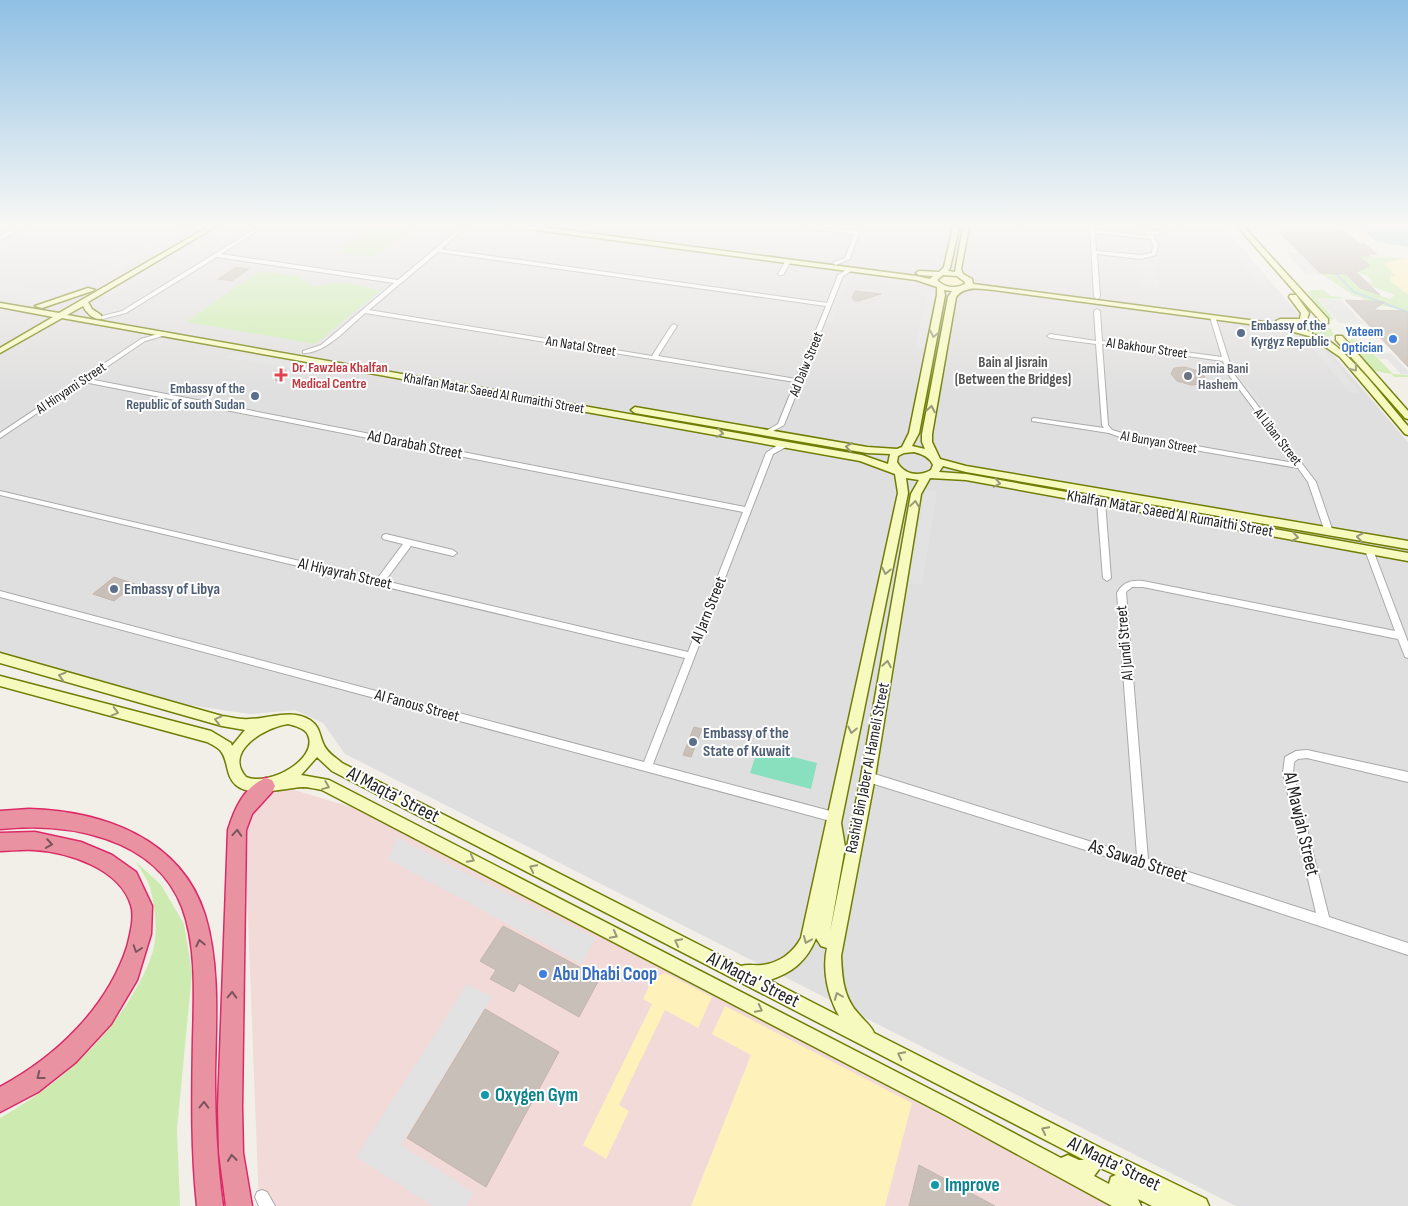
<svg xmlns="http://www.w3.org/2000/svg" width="1408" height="1206" viewBox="0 0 1408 1206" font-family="'Sofia Sans Condensed',sans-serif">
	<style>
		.residential { fill: #e0dfdf }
		.commercial { fill: #f2dad9 }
		.grass { fill: #cdebb0 }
		.sand { fill: #fff1ba }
		.pitch { fill: #88e0be }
		.parking { fill: #e2e2e2 }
		.water { fill: #aad3df }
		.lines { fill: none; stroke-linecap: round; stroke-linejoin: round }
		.stream { stroke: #aad3df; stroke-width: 2 }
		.building { fill: #c7bfb8; stroke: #c4b6ab }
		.street-casing { stroke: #a9a9a9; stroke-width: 2 }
		.secondary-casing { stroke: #707d05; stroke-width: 3 }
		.highway-casing { stroke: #dc2a67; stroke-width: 3 }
		.street { fill: #fff; fill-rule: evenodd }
		.secondary { fill: #f7fabf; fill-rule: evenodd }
		.highway { fill: #e892a2; fill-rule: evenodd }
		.oneway { stroke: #979978 }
		.oneway2 { stroke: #7b545c }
		.service-dot { fill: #5c6f8a; stroke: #fff; stroke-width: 2 }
		.shop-dot { fill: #3f7fe0; stroke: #fff; stroke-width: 2 }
		.health-dot { fill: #e0444e; stroke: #fff; stroke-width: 2 }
		.worship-dot { fill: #6b7280; stroke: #fff; stroke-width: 2 }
		.culture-dot { fill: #0f9aa8; stroke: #fff; stroke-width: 2 }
		.labels { text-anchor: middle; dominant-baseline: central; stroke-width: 4; stroke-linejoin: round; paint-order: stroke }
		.far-service-label { font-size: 14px; font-weight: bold; fill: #4e5e75; stroke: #fff; text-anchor: start }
		.far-shop-label { font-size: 14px; font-weight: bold; fill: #366cbe; stroke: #fff; text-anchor: end }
		.far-street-label { font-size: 14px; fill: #222; stroke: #fff }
		.far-health-label { font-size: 14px; font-weight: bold; fill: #be3a42; stroke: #fff; text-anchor: start }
		.far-worship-label { font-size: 14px; font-weight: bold; fill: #5b616d; stroke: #fff; text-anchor: start }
		.far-neighbourhood-label { font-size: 15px; font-weight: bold; fill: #555; stroke: #fff }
		.street-label { font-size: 16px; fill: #222; stroke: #fff }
		.service-label { font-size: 16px; font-weight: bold; fill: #4e5e75; stroke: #fff; text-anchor: start }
		.near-street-label { font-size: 19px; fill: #222; stroke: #fff }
		.near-shop-label { font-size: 19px; font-weight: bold; fill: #366cbe; stroke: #fff; text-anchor: start }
		.near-culture-label { font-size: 19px; font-weight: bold; fill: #0d838f; stroke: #fff; text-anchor: start }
	</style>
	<rect width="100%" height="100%" fill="#f2efe9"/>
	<polygon class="residential" points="0,227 1224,227 1408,442 1408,1206 1236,1206 345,754 323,723 295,710 250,714 188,705 0,652"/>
	<polygon class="commercial" points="288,788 361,810 1114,1206 259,1206 246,866 247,818 263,797"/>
	<g class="grass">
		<polygon points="374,227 413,227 374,257 339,252"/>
		<polygon points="1359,256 1407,258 1385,263 1396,277 1401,290 1408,294 1408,314 1405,311 1366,302 1361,297 1354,296 1320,273 1330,273 1341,269 1360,288 1390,299 1395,295 1371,286 1365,280 1374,284 1367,275 1356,272 1369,265"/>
		<path d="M259,271L300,277C313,293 321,283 337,283C351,282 367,288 381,290L315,344L186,322Z"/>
		<polygon points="1310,290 1324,290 1330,296 1341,297 1343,299 1317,298 1334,319 1332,321 1314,302 1308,292"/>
		<path d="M1315,322L1331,329L1334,335C1325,339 1310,335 1308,323Z"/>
		<polygon points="1352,339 1361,341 1393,374 1408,375 1408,377 1394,377 1392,374 1374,371 1348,341"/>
		<path d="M135,861L161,885L184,924L192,973L177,1129L180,1206H0V1118C54,1087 96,1052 130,999C139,984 148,968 153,951C158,931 155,907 150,887C147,878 140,869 135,861Z"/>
	</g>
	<g class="sand">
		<polygon points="1407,258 1408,259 1408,294 1391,282 1390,277 1395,276 1384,263"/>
		<path d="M942,276H953L963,280L964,284C956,289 945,288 938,281Z"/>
		<polygon points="665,973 712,997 698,1028 665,1010 619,1105 629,1111 606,1159 583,1145 652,1004 643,999 653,978"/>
		<polygon points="725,1006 912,1103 885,1206 691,1206 751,1055 712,1034"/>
	</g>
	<polygon class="pitch" points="758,748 817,763 811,789 750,773"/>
	<g class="parking">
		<polygon points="180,227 193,228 118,271 113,270 70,295 59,294 42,304 14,300 18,297 5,295 0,298 0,283 59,293 112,264 67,257 80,250 126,257"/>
		<polygon points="1216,233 1229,234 1271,284 1258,283"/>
		<polygon points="1286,252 1300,253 1321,275 1305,274"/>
		<polygon points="234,254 386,277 376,285 221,262"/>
		<polygon points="1135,263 1154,265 1160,288 1138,286"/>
		<polygon points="151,266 161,267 113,296 95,298"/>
		<polygon points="854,272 917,280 916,285 852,276"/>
		<polygon points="843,279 848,279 832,323 826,322"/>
		<polygon points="927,291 937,294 926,348 915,347"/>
		<polygon points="1318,298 1341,300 1364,324 1339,323"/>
		<polygon points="1121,340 1202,352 1205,361 1122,349"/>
		<polygon points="1306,341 1318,342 1360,393 1349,392"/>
		<polygon points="233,352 305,364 298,369 224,358"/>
		<polygon points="1374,353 1391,353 1408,371 1408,374 1401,374 1387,359 1380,359"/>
		<polygon points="1240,384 1246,384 1280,426 1274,426"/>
		<polygon points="925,490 937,492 922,585 909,582"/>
		<polygon points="397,838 596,938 581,964 388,859"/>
		<polygon points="467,984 492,997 401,1145 474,1193 466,1206 433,1206 356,1157"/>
	</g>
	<polygon class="water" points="1365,227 1408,227 1408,247 1377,242 1366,232"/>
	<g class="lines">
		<polyline class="stream" points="1335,273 1354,292 1408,312"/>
	</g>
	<g class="building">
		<polygon points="1277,227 1315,227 1342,230 1360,244 1365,244 1377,254 1367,254 1370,256 1359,256 1370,266 1356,272 1380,295 1360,288 1346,274 1320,273 1279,232 1282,232"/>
		<polygon points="236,267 249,269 232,281 218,279"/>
		<polygon points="855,291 881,294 859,301 854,301 854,298 852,298"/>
		<polygon points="1345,300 1385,302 1373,310 1405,311 1408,314 1408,367"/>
		<polygon points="1185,367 1198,371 1205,377 1204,384 1191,385 1177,381 1171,374 1174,368"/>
		<polygon points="285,369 288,378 276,381 273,372"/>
		<polygon points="114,577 135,584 114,601 93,594"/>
		<polygon points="694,727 702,729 691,757 683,755"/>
		<polygon points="503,926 600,978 579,1017 519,983 514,992 490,979 496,970 480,961"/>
		<polygon points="485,1009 559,1052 486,1187 407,1138"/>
		<polygon points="919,1165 995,1206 909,1206"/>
	</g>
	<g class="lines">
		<defs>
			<g id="street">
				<polygon points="20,227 25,227 0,240 0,236"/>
				<path d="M258,227H263L221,254L398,280L461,227H466L441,249L827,303L838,275L849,268L854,269L843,276L784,425L766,435L762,433L764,432L778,424L795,382L365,313C349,327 325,354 303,353V351L321,345L394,283L217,257L126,313L102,319L99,317L122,311ZM438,252L826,306L796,379L658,356L677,326L674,324L671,326L652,356L369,310Z"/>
				<polygon points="802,227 815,227 855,231 857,227 861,227 850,259 836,265 834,264 834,262 845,258 854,234 804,228"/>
				<path d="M1090,227H1094L1095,230L1148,236L1136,227H1141L1150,232L1173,227H1180L1153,235L1158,245L1156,255L1141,259L1097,254L1100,297L1097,299L1094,297ZM1095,233L1151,239L1153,245L1152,253L1141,255L1096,251Z"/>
				<polygon points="786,260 791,261 783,275 779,275 778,274"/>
				<path d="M1097,309L1100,311L1102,341L1222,357L1210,317L1215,316L1233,373L1316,482L1333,532L1332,534H1326L1325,532L1308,482L1298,468L1120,437L1109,433L1032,421V419L1034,418L1104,428L1102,425L1096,344L1050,338L1047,336L1050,334L1096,341L1094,311ZM1102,344L1223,361L1228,374L1294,463L1122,433L1112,430L1108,425Z"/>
				<polygon points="164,332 166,333 166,335 145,341 89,379 745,507 766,453 782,442 788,442 788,446 773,454 653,764 834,812 838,813 839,817 838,821 834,822 0,597 0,591 644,762 685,658 0,495 0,491 377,579 403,544 383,539 382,537 383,535 386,534 453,550 457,553 453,556 411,546 385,581 688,652 743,512 84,382 0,438 0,433 141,339"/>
				<polygon points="1101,499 1105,502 1111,578 1107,581 1103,578 1097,502"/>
				<path d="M1369,547L1373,550L1408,642V658L1405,657L1398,639L1143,587H1132L1126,592L1148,859L1316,913L1283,773L1285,757L1296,751L1307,750L1408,772V782L1307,758L1298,759L1294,762L1293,773L1329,917L1408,943V955L1143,868L868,782L864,780L863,777L864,774L868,772L1137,856L1117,593C1123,582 1131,580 1143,581L1395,631L1365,550Z"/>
				<polygon points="262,1190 267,1192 275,1206 259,1206 255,1197 257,1192"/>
			</g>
			<g id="secondary">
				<path d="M208,227H215L88,302L92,309L101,315V319C93,320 86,312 83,306L67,315L862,455L888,464L890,454L867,453L635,413L631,410L635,407L867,447L897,449L902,447L909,433L937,295V287L916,280L529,229L526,227H541L916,276L930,279L933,276L919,275L916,273L919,271L939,272L944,267L953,227H959L950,268L948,271L955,272L963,227H969L961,269L963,274L972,279L973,284L1279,324L1312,332V336H1309L1279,328L994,290C980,289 965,285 956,297L932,434V442L940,459L966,466L1408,541V549L966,472L943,466L939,472L966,474L1408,553V561L966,480L930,478L921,494L875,777L841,956C842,976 843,996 857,1012C863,1020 871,1025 874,1033L1101,1148L1206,1199L1209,1206H1152L1132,1196L1138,1199L1141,1206H1112L947,1116L322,790C316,789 309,787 303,787C284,788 251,798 236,785C225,776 229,760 220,750C217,747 211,744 207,742L0,686V676L211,731L231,743L232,746L245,730L222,726L0,663V653L222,716C231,717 240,720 249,719C269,719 291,708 310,720C320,727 319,734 323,743C326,752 335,757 342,763L741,966C748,964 755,966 762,965C779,963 793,953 801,938L898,493L895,474L860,461L62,318L0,353V348L53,317L0,307V303L59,313ZM943,275L957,276L965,282V284C955,289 945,288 937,280ZM944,290L952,291L948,297L922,434V442L925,449L912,446L919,433L945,295ZM914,452C922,454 930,457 933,465L931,470C919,477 904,475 897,462L898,456L904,453ZM906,478L919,480L911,494L861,777L830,932L845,847L841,823L908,493ZM288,724C295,726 305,728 308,735C319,759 269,787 246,777C223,751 266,727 288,724ZM317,757L332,771L1084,1160H1079L1068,1155L1061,1158L959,1104L329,780L301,775ZM816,938L821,946L827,948C822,971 828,996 839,1016L769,980C792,973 807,961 816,938ZM1100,1168L1116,1175L1111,1177L1109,1184L1094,1176Z"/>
				<polygon points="1238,227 1244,227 1328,319 1328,323 1322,323"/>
				<polygon points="88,288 95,290 42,308 35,306"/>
				<polygon points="1290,295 1296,295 1309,313 1306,322 1280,323 1276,321 1280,319 1300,319 1301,313 1289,297"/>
				<path d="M1314,335C1336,333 1393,409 1408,426V435L1405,434L1340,357L1314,339Z"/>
				<polygon points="1336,336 1342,336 1408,411 1408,419 1405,418 1336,340"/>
			</g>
			<g id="highway">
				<path d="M266,778L272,780L275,786L272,792L252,814L246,830L242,1107L243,1153L252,1206H226L219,1153L218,1107L228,830C234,810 244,786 266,778Z"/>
				<path d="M29,809C102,811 181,838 205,915C220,965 216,1022 215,1073C215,1118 217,1162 223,1206H197C191,1150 192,1095 193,1039C194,997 197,947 182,907C155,836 66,822 0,829V811Z"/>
				<path d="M35,832L81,842L112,855L136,872L152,906L151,934L137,980L111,1024L76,1062L38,1092L0,1112V1087C56,1057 107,1008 127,947C130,935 135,917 131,905C120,869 69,852 34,850C23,849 11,851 0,851V833Z"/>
			</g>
		</defs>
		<use href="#street" class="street-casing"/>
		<use href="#secondary" class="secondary-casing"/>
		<use href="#highway" class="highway-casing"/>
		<use href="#street" class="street"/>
		<use href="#secondary" class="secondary"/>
		<use href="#highway" class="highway"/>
	</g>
	<defs><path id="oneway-chevron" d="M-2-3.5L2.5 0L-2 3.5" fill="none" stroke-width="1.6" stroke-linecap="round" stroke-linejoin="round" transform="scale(1.25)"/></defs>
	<g class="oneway">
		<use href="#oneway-chevron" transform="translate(934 334) rotate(102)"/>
		<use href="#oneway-chevron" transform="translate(1354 368) rotate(51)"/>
		<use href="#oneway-chevron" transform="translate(931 409) rotate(-80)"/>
		<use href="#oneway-chevron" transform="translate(720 433) rotate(10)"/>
		<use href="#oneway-chevron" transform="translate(849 447) rotate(-170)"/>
		<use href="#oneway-chevron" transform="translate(997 483) rotate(11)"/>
		<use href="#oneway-chevron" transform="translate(915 504) rotate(-82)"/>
		<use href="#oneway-chevron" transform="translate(1295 537) rotate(10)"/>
		<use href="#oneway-chevron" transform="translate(1360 537) rotate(-170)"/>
		<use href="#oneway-chevron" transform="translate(886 571) rotate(102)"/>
		<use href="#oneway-chevron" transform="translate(887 664) rotate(-80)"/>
		<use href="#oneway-chevron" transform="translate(62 676) rotate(-164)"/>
		<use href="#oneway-chevron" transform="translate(115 712) rotate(15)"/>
		<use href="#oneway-chevron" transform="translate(218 720) rotate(-165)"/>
		<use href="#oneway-chevron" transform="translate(852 730) rotate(102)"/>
		<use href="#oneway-chevron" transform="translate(326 786) rotate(22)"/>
		<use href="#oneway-chevron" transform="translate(471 859) rotate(28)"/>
		<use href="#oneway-chevron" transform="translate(533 868) rotate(-153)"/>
		<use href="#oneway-chevron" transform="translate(614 935) rotate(28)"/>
		<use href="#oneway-chevron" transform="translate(807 940) rotate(113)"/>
		<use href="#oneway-chevron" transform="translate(678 942) rotate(-153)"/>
		<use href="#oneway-chevron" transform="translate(838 996) rotate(-111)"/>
		<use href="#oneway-chevron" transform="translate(759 1009) rotate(27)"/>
		<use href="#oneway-chevron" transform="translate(901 1055) rotate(-153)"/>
		<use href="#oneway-chevron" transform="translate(1045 1130) rotate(-153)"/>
	</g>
	<g class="oneway2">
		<use href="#oneway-chevron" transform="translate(237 833) rotate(-86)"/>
		<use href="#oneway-chevron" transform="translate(49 844) rotate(9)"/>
		<use href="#oneway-chevron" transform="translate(200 943) rotate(-103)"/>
		<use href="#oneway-chevron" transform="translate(137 949) rotate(108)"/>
		<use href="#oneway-chevron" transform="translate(232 995) rotate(-88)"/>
		<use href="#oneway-chevron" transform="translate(40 1076) rotate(142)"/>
		<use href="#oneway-chevron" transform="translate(204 1105) rotate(-89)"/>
		<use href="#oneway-chevron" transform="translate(232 1158) rotate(-96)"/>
	</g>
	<linearGradient id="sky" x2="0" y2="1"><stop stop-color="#8fc0e4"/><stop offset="0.57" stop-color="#f9f8f5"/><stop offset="1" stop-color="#f9f8f5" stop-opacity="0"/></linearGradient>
	<rect width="1408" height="396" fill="url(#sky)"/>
	<g class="service-dot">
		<circle cx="1241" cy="333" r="5"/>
		<circle cx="255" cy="396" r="5"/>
		<circle cx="114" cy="589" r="5"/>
		<circle cx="693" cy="742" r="5"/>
	</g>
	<g class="shop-dot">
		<circle cx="1393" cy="339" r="5"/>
		<circle cx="543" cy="974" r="5"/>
	</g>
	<path class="health-dot" d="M278.5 367.5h5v5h5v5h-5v5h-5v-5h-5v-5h5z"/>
	<circle class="worship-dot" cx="1188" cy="376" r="5"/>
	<g class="culture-dot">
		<circle cx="485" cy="1095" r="5"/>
		<circle cx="935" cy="1185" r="5"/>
	</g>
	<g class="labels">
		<g class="far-service-label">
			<text x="1251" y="325">Embassy of the<tspan x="1251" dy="16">Kyrgyz Republic</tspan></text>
			<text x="245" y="388" text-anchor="end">Embassy of the<tspan x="245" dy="16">Republic of south Sudan</tspan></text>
		</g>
		<g class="far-shop-label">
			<text x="1383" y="331">Yateem<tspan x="1383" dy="16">Optician</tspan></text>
		</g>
		<g class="far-street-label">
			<text transform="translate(581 346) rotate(9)">An Natal Street</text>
			<text transform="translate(1147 348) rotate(8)">Al Bakhour Street</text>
			<text transform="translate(806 364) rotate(-68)">Ad Dalw Street</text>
			<text transform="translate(71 388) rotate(-34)">Al Hinyami Street</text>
			<text transform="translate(494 393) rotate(10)">Khalfan Matar Saeed Al Rumaithi Street</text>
			<text transform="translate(1278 437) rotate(52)">Al Liban Street</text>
			<text transform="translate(1159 442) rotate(10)">Al Bunyan Street</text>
		</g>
		<g class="far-health-label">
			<text x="292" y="367">Dr. Fawzlea Khalfan<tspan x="292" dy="16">Medical Centre</tspan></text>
		</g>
		<g class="far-worship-label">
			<text x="1198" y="368">Jamia Bani<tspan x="1198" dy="16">Hashem</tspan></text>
		</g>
		<g class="far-neighbourhood-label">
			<text x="1013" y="362">Bain al Jisrain<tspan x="1013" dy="17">(Between the Bridges)</tspan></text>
		</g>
		<g class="street-label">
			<text transform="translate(415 445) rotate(11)">Ad Darabah Street</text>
			<text transform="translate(1170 514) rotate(10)">Khalfan Matar Saeed Al Rumaithi Street</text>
			<text transform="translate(345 574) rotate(13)">Al Hiyayrah Street</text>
			<text transform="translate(709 610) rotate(-68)">Al Jarn Street</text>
			<text transform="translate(1125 643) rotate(-95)">Al Jundi Street</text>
			<text transform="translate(417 706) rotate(15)">Al Fanous Street</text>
			<text transform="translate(868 768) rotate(-79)">Rashid Bin Jaber Al Hameli Street</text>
		</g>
		<g class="service-label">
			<text x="124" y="589">Embassy of Libya</text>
			<text x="703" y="733">Embassy of the<tspan x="703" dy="18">State of Kuwait</tspan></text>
		</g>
		<g class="near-street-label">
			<text transform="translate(393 795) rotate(27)">Al Maqta' Street</text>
			<text transform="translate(1301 824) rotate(77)">Al Mawjah Street</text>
			<text transform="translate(1138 861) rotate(18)">As Sawab Street</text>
			<text transform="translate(753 980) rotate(27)">Al Maqta' Street</text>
			<text transform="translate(1114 1164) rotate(26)">Al Maqta' Street</text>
		</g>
		<g class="near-shop-label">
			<text x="553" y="974">Abu Dhabi Coop</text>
		</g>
		<g class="near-culture-label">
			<text x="495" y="1095">Oxygen Gym</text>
			<text x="945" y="1185">Improve</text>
		</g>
	</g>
</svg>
